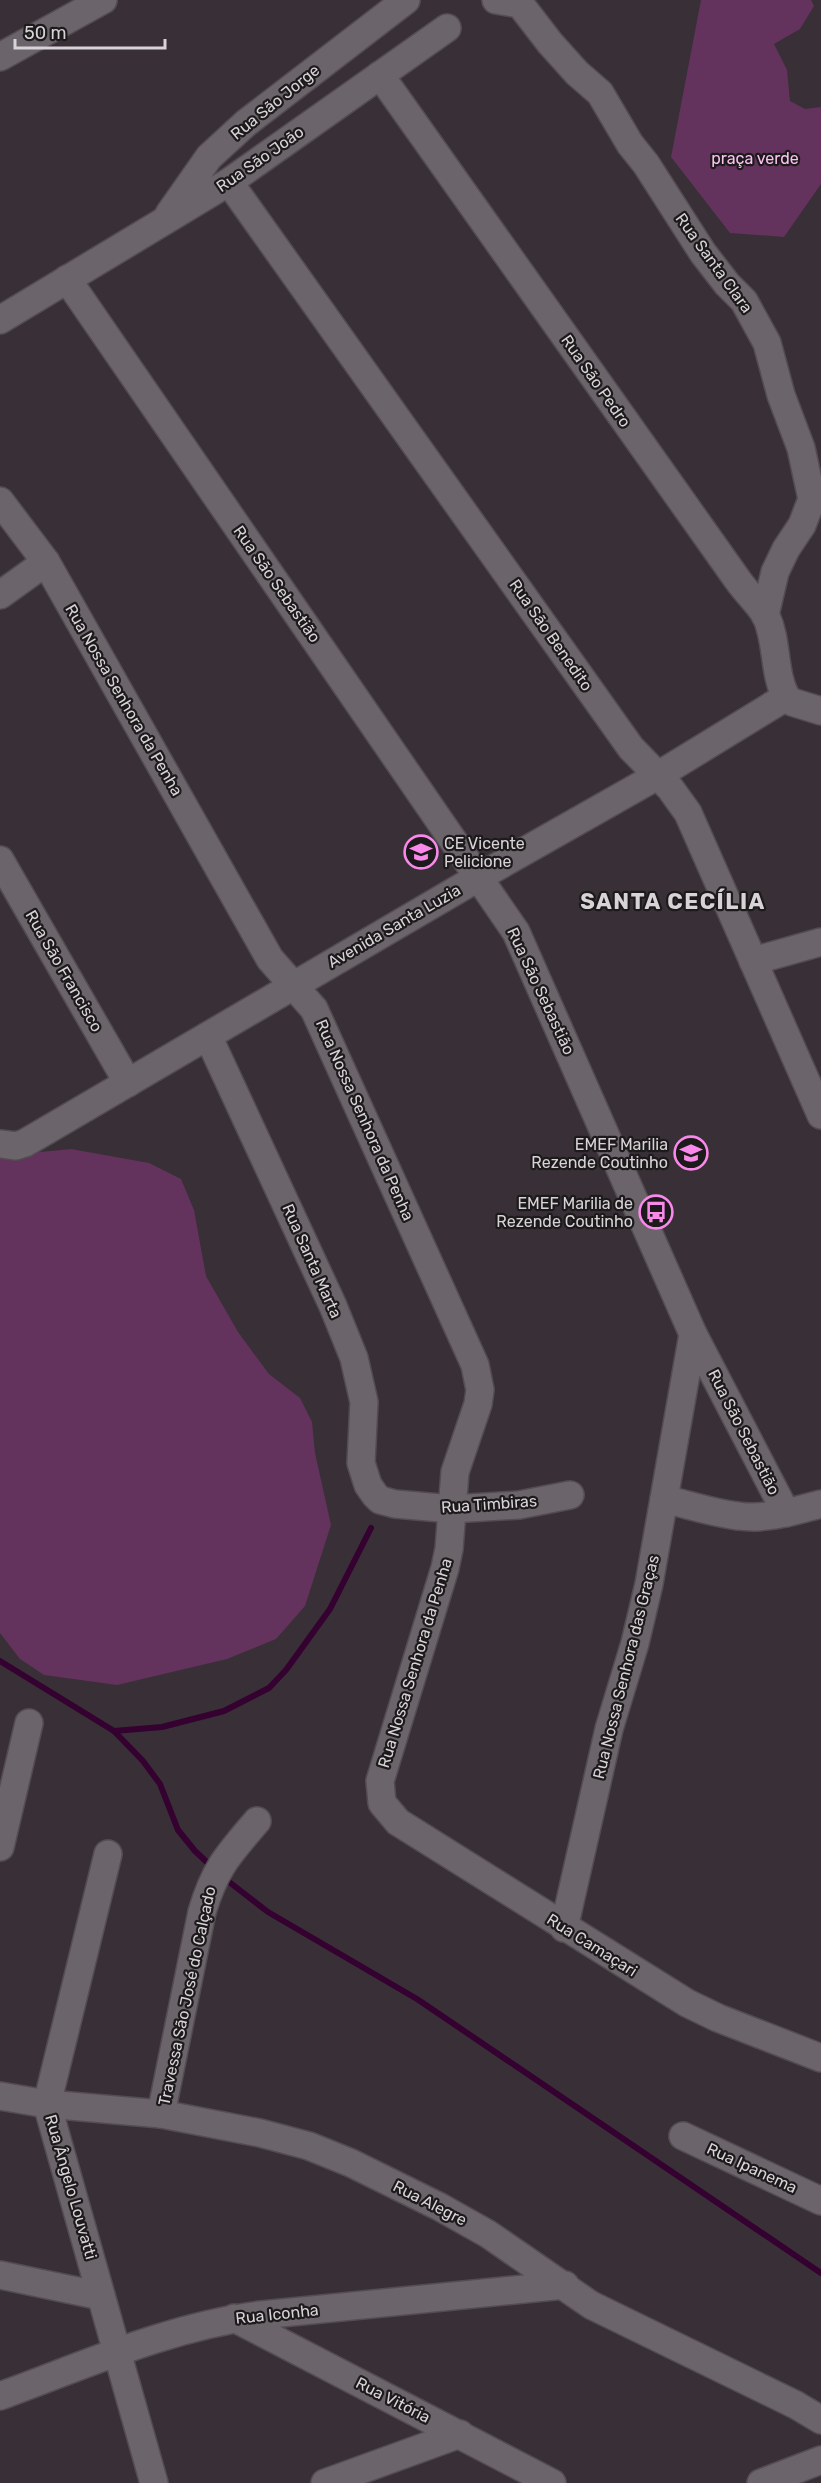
<svg xmlns="http://www.w3.org/2000/svg" width="821" height="2483" viewBox="0 0 821 2483" font-family="Rubik,sans-serif">
	<style>
		.green { fill: #63325d }
		.lines { fill: none; stroke-linecap: round; stroke-linejoin: round }
		.stream { stroke: #350130; stroke-width: 6 }
		.minor-casing { stroke: #534c52; stroke-width: 30 }
		.minor { stroke: #6c646b; stroke-width: 27 }
		.labels { text-anchor: middle; dominant-baseline: central; stroke-width: 4.5; stroke-linejoin: round; paint-order: stroke }
		.street-label { font-size: 16px; fill: #d8d3d7; stroke: #1d1a1c }
		.park-label { font-size: 16px; fill: #fcc0f2; stroke: #1d1a1c }
		.poi-label { font-size: 16px; fill: #d8d3d7; stroke: #1d1a1c; text-anchor: end }
		.district-label { font-size: 22px; font-weight: bold; letter-spacing: 1.5px; fill: #d8d3d7; stroke: #1d1a1c }
	</style>
	<rect width="100%" height="100%" fill="#383036"/>
	<g class="green">
		<polygon points="701,0 811,0 814,6 800,29 774,44 787,70 790,101 805,109 821,107 821,184 784,237 730,233 671,157"/>
		<polygon points="71,1149 149,1163 181,1179 194,1210 206,1276 238,1332 269,1374 300,1398 312,1422 315,1453 331,1525 305,1606 276,1639 227,1659 117,1685 44,1675 20,1659 0,1633 0,1156"/>
	</g>
	<g class="lines">
		<g class="stream">
			<polyline points="0,1661 114,1731 143,1761 160,1784 178,1830 195,1851 212,1867"/>
			<polyline points="114,1731 162,1727 224,1711 269,1688 286,1670 330,1609 371,1528"/>
			<polyline points="224,1878 268,1912 417,1999 821,2273"/>
		</g>
		<defs>
			<g id="minor">
				<polyline points="496,0 520,4 550,43 577,73 600,93 630,144 646,164 703,253 727,284 744,301 767,343 781,395 801,448 812,499 802,525 786,549 775,572 765,615"/>
				<polyline points="0,57 103,0"/>
				<path d="M380,75L737,579C745,591 760,605 766,616C778,642 773,672 786,697"/>
				<polyline points="229,182 631,748 670,788 688,813 821,1115"/>
				<polyline points="169,214 209,157 246,123 406,0"/>
				<polyline points="67,279 516,932 693,1334 786,1513"/>
				<polyline points="0,320 229,182 447,28"/>
				<polyline points="0,501 46,562 270,959 314,1009 475,1365 480,1390 478,1404 455,1472 449,1549 445,1568 380,1781 382,1803 398,1822 687,2003 718,2018 821,2058"/>
				<polyline points="0,595 46,562"/>
				<polyline points="786,697 792,702 821,711"/>
				<polyline points="0,860 128,1083"/>
				<polyline points="753,961 821,942"/>
				<polyline points="208,1036 333,1306 354,1358 364,1402 361,1463 368,1485 375,1495 380,1500 395,1504 452,1509 519,1505 570,1495"/>
				<polyline points="0,1144 16,1146 25,1143 479,877 657,776 786,697"/>
				<path d="M664,1499C689,1505 713,1513 738,1516C766,1520 794,1511 821,1504"/>
				<polyline points="0,1847 29,1723"/>
				<polyline points="108,1854 47,2104 154,2483"/>
				<polyline points="564,1928 609,1729 635,1643 649,1584 693,1334"/>
				<polyline points="0,2096 47,2104 161,2114 260,2133 309,2146 351,2163 440,2207 488,2234 591,2305 796,2405 821,2420"/>
				<path d="M161,2114L202,1912C215,1868 228,1855 257,1821"/>
				<polyline points="683,2136 821,2201"/>
				<polyline points="0,2275 101,2296"/>
				<polyline points="234,2318 552,2483"/>
				<path d="M0,2396C85,2365 171,2326 261,2315L565,2285"/>
				<polyline points="325,2483 460,2434"/>
				<polyline points="761,2483 821,2460"/>
			</g>
		</defs>
		<use href="#minor" class="minor-casing"/>
		<use href="#minor" class="minor"/>
	</g>
	<defs>
		<symbol id="school-ring" viewBox="-11 -11 22 22"><circle r="9.5" fill="#1d1a1c" stroke="#f888e9" stroke-width="1.5"/><path d="M0-5L7-2L0 1L-7-2ZM-4 1L0 2.5L4 1V4Q0 6-4 4Z" fill="#f888e9"/></symbol>
		<symbol id="bus-ring" viewBox="-11 -11 22 22"><circle r="9.5" fill="#1d1a1c" stroke="#f888e9" stroke-width="1.5"/><path d="M-5-6H5V4H4V6H2V4H-2V6H-4V4H-5ZM-3.5-4V0h7V-4ZM-3.5 1.2v1.5H-2V1.2ZM2 1.2v1.5H3.5V1.2Z" fill="#f888e9"/></symbol>
	</defs>
	<g fill-rule="evenodd">
		<use href="#school-ring" x="402" y="833" width="38" height="38"/>
		<use href="#school-ring" x="672" y="1134" width="38" height="38"/>
		<use href="#bus-ring" x="637" y="1193" width="38" height="38"/>
	</g>
	<g class="labels">
		<g class="street-label">
			<text transform="translate(275 102) rotate(-39)">Rua São Jorge</text>
			<text transform="translate(260 159) rotate(-35)">Rua São João</text>
			<text transform="translate(714 263) rotate(54)">Rua Santa Clara</text>
			<text transform="translate(596 381) rotate(55)">Rua São Pedro</text>
			<text transform="translate(277 584) rotate(55)">Rua São Sebastião</text>
			<text transform="translate(551 635) rotate(55)">Rua São Benedito</text>
			<text transform="translate(124 700) rotate(60)">Rua Nossa Senhora da Penha</text>
			<text transform="translate(394 926) rotate(-30)">Avenida Santa Luzia</text>
			<text transform="translate(64 971) rotate(60)">Rua São Francisco</text>
			<text transform="translate(541 991) rotate(65)">Rua São Sebastião</text>
			<text transform="translate(365 1120) rotate(66)">Rua Nossa Senhora da Penha</text>
			<text transform="translate(312 1261) rotate(66)">Rua Santa Marta</text>
			<text transform="translate(744 1432) rotate(63)">Rua São Sebastião</text>
			<text transform="translate(489 1504) rotate(-4)">Rua Timbiras</text>
			<text transform="translate(415 1663) rotate(-73)">Rua Nossa Senhora da Penha</text>
			<text transform="translate(626 1667) rotate(-76)">Rua Nossa Senhora das Graças</text>
			<text transform="translate(592 1945) rotate(32)">Rua Camaçari</text>
			<text transform="translate(187 1996) rotate(-78)">Travessa São José do Calçado</text>
			<text transform="translate(752 2168) rotate(25)">Rua Ipanema</text>
			<text transform="translate(71 2187) rotate(74)">Rua Ângelo Louvatti</text>
			<text transform="translate(430 2203) rotate(27)">Rua Alegre</text>
			<text transform="translate(277 2314) rotate(-6)">Rua Iconha</text>
			<text transform="translate(393 2400) rotate(27)">Rua Vitória</text>
		</g>
		<g class="park-label">
			<text x="755" y="158">praça verde</text>
		</g>
		<g class="poi-label">
			<text x="444" y="843" text-anchor="start">CE Vicente<tspan x="444" dy="18">Pelicione</tspan></text>
			<text x="668" y="1144">EMEF Marilia<tspan x="668" dy="18">Rezende Coutinho</tspan></text>
			<text x="633" y="1203">EMEF Marilia de<tspan x="633" dy="18">Rezende Coutinho</tspan></text>
		</g>
		<g class="district-label">
			<text x="673" y="901">SANTA CECÍLIA</text>
		</g>
	</g>
	<path d="M15 39v9h150v-9" fill="none" stroke="#d8d3d7" stroke-width="3"/>
	<text x="24" y="39" font-size="18" fill="#d8d3d7" stroke="#1d1a1c" stroke-width="4.5" paint-order="stroke">50 m</text>
</svg>
